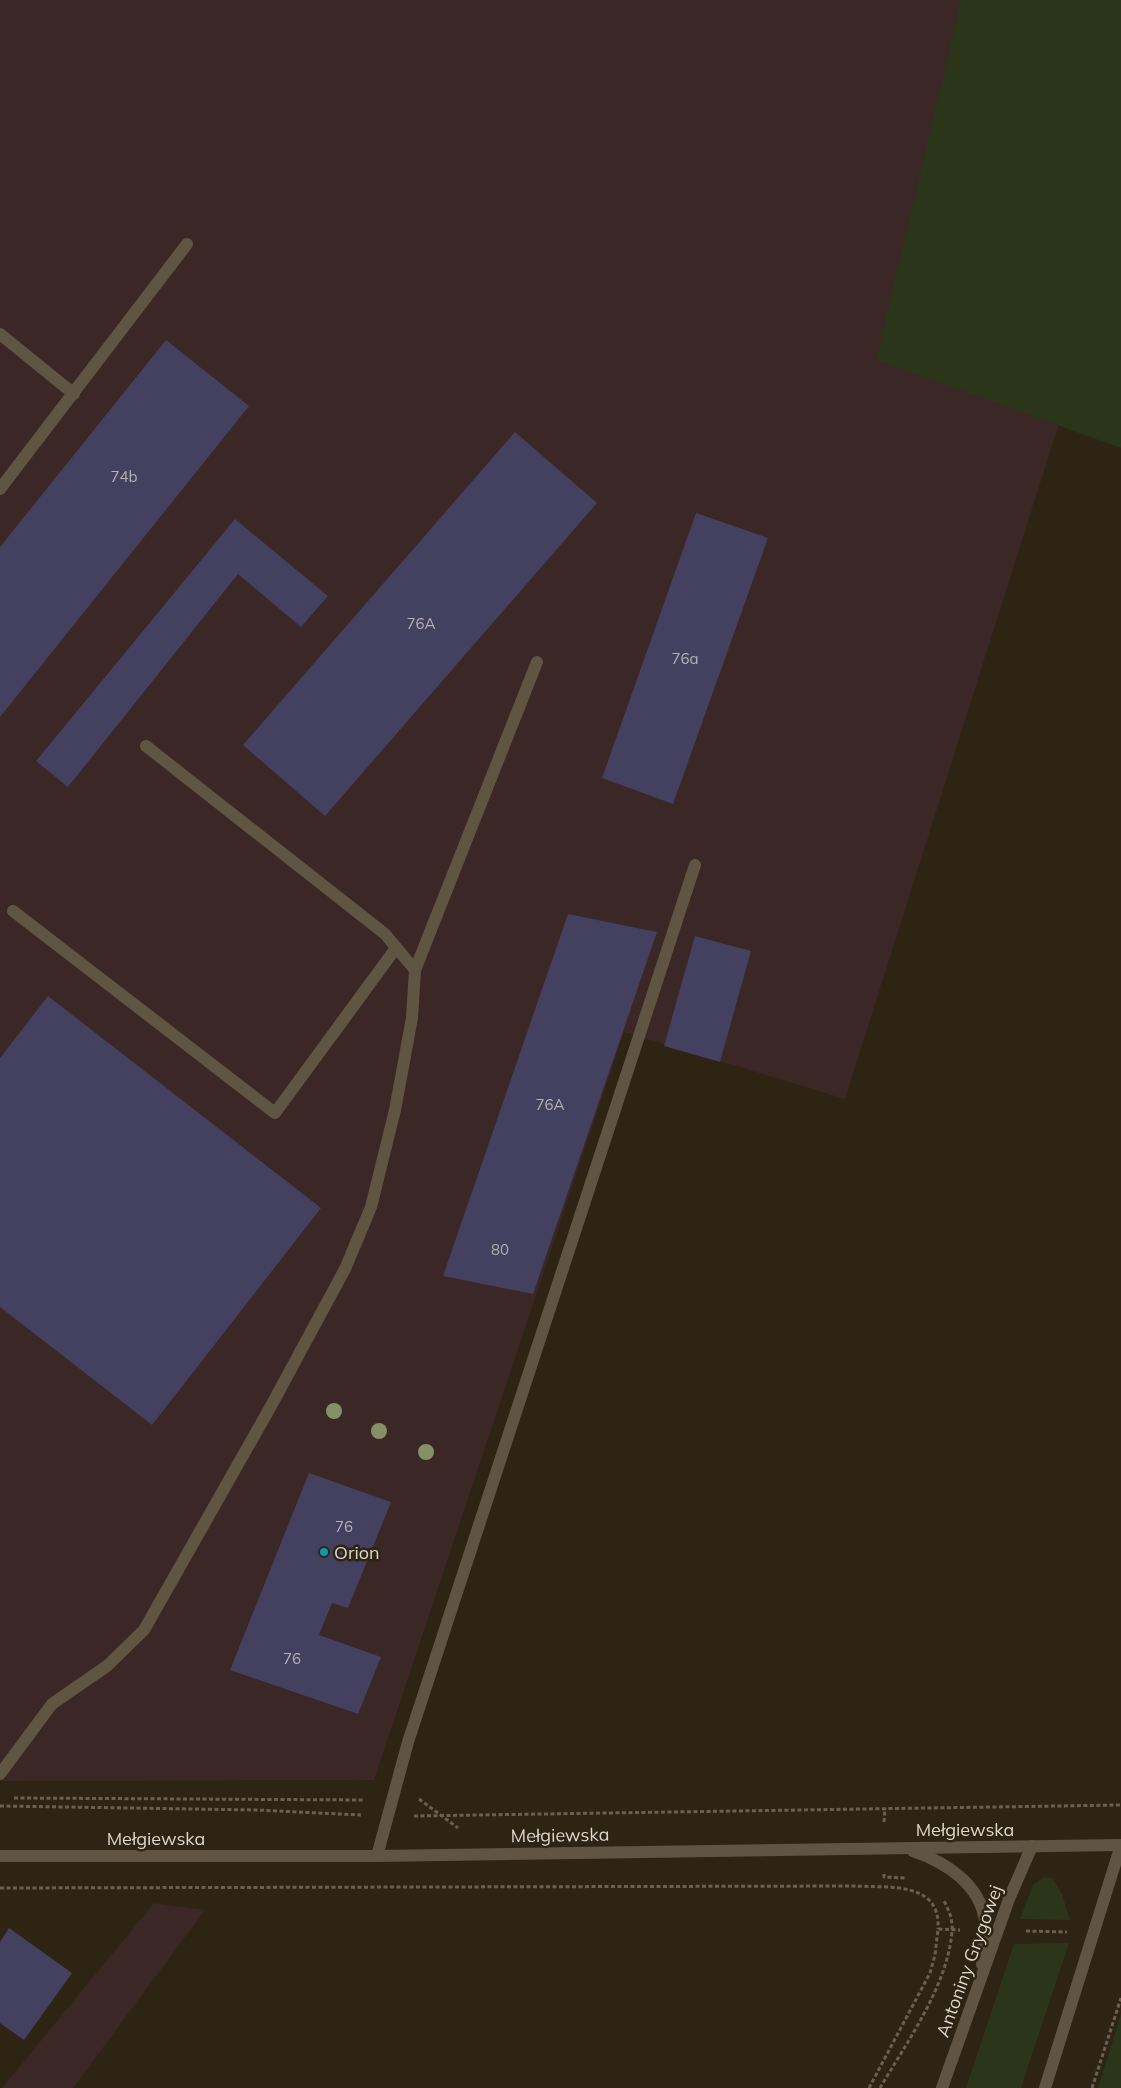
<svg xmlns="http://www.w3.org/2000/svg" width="1121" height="2088" viewBox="0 0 1121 2088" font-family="Mulish,sans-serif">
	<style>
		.industrial { fill: #3b2725 }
		.green { fill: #2a3519 }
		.building { fill: #444060 }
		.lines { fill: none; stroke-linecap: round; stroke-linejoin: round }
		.path { stroke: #696051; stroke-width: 3; stroke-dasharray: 4 2.5; stroke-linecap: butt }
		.lane { stroke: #605542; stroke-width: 12 }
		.street { stroke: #605542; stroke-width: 12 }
		.tree { fill: #869067 }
		.culture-dot { fill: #0f9aa8; stroke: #2e2413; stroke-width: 2 }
		.labels { text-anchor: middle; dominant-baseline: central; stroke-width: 5; stroke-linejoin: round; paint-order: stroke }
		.number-label { font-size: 15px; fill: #b7b1b1 }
		.poi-label { font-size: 18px; fill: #ddd7cc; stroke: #2e2413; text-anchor: start }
		.street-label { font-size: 18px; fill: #ddd7cc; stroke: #2e2413 }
	</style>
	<rect width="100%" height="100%" fill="#2e2413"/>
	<g class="industrial">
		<polygon points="0,0 1121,0 1121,228 845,1099 624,1032 374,1780 0,1781"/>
		<polygon points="154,1903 205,1910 73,2088 2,2088"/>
	</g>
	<g class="green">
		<polygon points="961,0 1121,0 1121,448 876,360"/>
		<polygon points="1044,1877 1052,1878 1062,1894 1070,1920 1020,1919 1033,1885"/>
		<polygon points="1069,1943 1021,2088 966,2088 1014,1944"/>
		<polygon points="1121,2014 1121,2088 1098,2088"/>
	</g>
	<g class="building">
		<polygon points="166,340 249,406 0,717 0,547"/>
		<polygon points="515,432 597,503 325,816 243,745"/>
		<polygon points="696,513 768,538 673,804 602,778"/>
		<polygon points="235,519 328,596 301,627 238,574 68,787 36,761"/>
		<polygon points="568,914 657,932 533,1294 443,1276"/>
		<polygon points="695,936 751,951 720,1062 664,1046"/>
		<polygon points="48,996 321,1208 152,1425 0,1307 0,1058"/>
		<polygon points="309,1473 391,1502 348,1608 332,1603 319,1635 381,1657 358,1714 230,1670"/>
		<polygon points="9,1928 72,1973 24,2040 0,2023 0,1942"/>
	</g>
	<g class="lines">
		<g class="path">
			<polyline points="14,1798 365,1800"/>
			<polyline points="419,1799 458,1828"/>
			<polyline points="0,1806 257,1810 361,1815"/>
			<polyline points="414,1816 1121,1805"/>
			<polyline points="884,1822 885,1808"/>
			<polyline points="884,1874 884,1877 906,1878"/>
			<path d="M0,1888L855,1886C889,1888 941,1881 938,1929"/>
			<polyline points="1026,1931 1067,1932"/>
			<polyline points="869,2088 930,1973 935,1955 938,1929 960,1930"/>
			<path d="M880,2088C907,2042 948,1985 952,1931C953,1920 949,1910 944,1901"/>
			<polyline points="1092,2088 1121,1998"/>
		</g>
		<g class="lane">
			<polyline points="0,334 74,394"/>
			<polyline points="0,489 187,244"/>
			<polyline points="13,911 275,1113 396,948"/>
			<polyline points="415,970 537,662"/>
			<polyline points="0,1774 52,1704 107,1666 144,1630 271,1406 345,1269 371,1207 395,1110 412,1018 415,970 385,934 146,746"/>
			<polyline points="377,1856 408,1742 695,865"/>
		</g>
		<g class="street">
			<path d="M913,1851C945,1862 981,1884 985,1922C986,1936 983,1951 982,1964"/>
			<polyline points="0,1856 377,1856 1121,1845"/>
			<polyline points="942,2088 1009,1899 1032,1846"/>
			<polyline points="1045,2088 1121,1845"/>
		</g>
	</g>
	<g class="tree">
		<circle cx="334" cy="1411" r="8"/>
		<circle cx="379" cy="1431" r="8"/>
		<circle cx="426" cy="1452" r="8"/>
	</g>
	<circle class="culture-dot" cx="324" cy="1552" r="5"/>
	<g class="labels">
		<g class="number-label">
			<text x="124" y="476">74b</text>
			<text x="421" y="623">76A</text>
			<text x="685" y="658">76a</text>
			<text x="550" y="1104">76A</text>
			<text x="500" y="1249">80</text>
			<text x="344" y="1526">76</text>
			<text x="292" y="1658">76</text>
		</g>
		<g class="poi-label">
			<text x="334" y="1552">Orion</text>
		</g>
		<g class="street-label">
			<text x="965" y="1829">Mełgiewska</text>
			<text transform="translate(560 1835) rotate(-1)">Mełgiewska</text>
			<text x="156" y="1838">Mełgiewska</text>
			<text transform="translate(969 1961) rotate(-70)">Antoniny Grygowej</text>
		</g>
	</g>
</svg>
